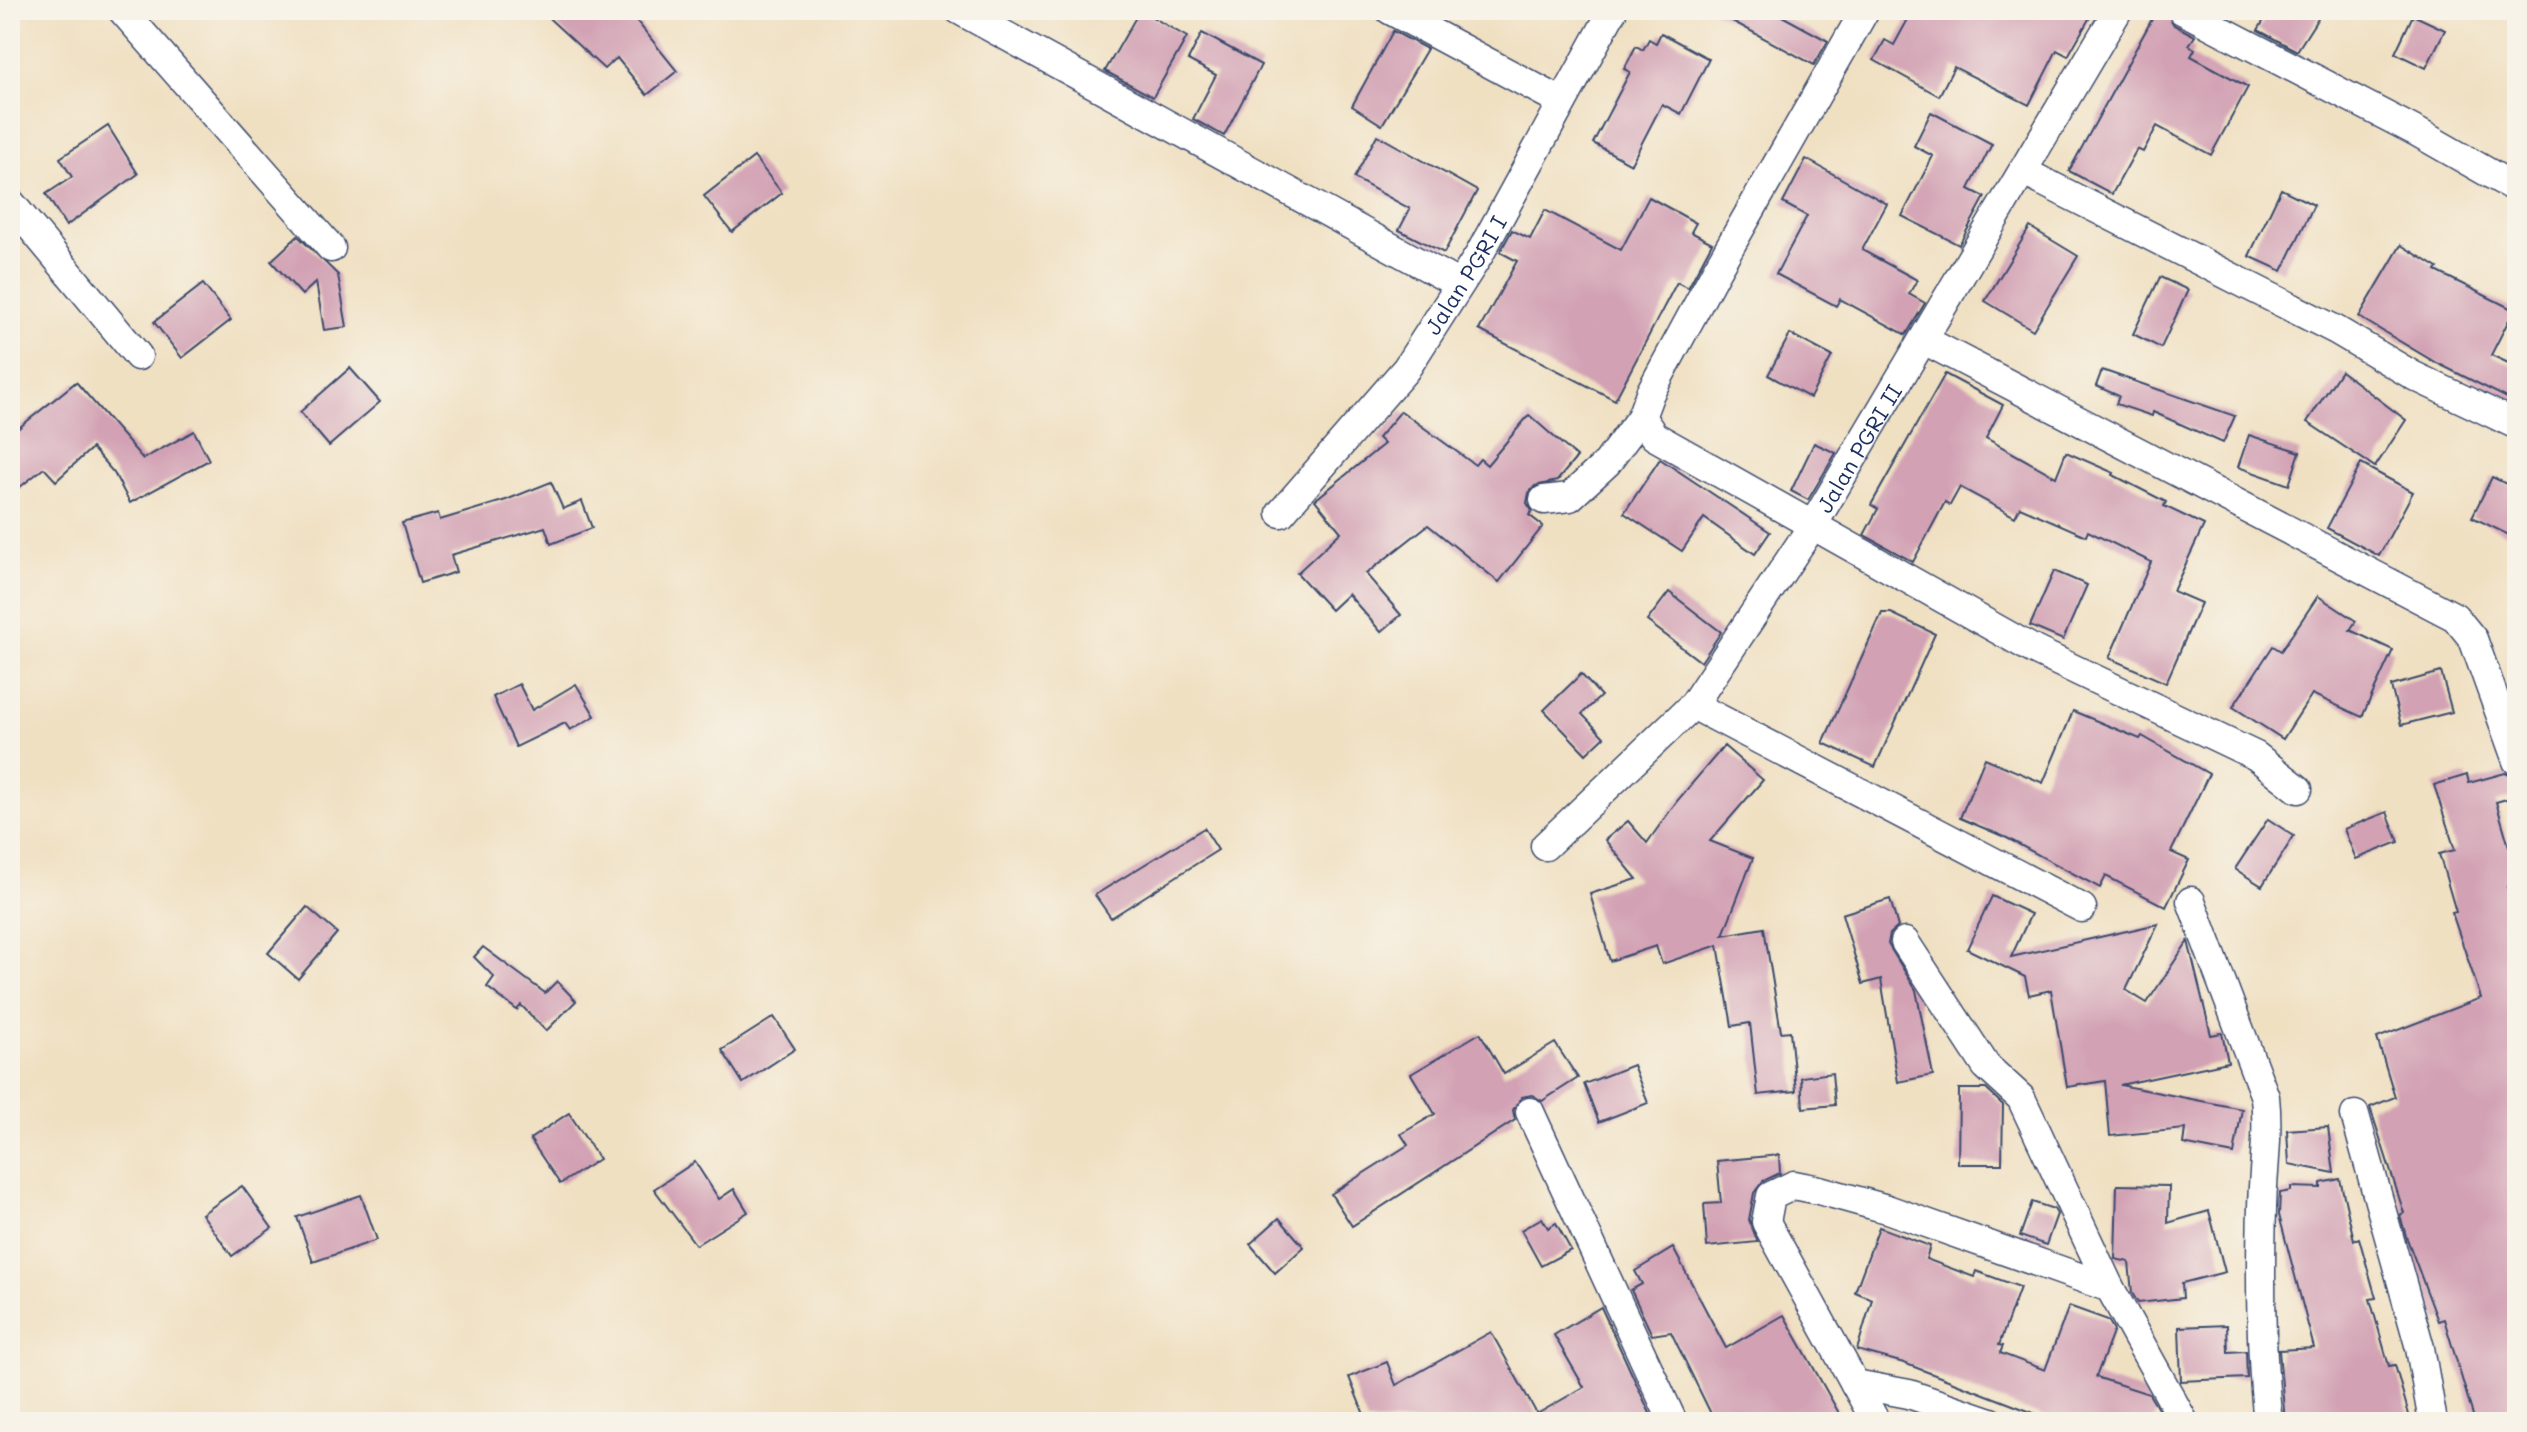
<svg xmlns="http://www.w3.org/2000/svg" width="2527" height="1432" viewBox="0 0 2527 1432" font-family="Mali,sans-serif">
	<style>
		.building { fill: #d2a1b4 }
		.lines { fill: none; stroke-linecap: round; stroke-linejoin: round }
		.minor-casing { stroke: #3b4a6d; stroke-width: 31 }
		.minor { stroke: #fff; stroke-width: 28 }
		.labels { text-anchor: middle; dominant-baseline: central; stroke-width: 6; stroke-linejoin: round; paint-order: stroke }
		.street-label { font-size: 22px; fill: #1b2f5e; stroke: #f7f3e8 }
	</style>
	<rect width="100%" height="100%" fill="#f7f3e8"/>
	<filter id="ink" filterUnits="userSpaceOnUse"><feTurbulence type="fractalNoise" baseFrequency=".0125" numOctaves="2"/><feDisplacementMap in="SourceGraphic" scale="16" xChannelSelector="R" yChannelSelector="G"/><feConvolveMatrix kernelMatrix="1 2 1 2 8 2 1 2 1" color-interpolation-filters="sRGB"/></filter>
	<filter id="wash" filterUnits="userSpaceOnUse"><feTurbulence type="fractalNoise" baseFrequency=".006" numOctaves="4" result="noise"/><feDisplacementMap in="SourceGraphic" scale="32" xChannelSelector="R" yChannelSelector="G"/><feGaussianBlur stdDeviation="1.8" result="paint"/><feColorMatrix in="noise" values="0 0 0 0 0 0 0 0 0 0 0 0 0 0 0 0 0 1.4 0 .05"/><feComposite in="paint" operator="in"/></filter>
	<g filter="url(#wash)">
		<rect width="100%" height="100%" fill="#f0e0c2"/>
		<g id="blocks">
			<g class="building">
				<polygon points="540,10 628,10 677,71 647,95 617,58 604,69"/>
				<polygon points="1140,10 1187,37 1153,97 1105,71"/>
				<polygon points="1712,10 1771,10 1828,41 1814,65"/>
				<polygon points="1913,10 2094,10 2068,56 2057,50 2029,105 1954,67 1939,96 1874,60 1885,40 1894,45"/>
				<polygon points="2157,10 2165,10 2174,25 2195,36 2189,45 2195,49 2191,56 2248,87 2211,155 2157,126 2143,152 2137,149 2112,194 2069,171"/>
				<polygon points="2270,10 2323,10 2297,51 2258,30"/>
				<polygon points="2413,15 2445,30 2426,68 2395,53"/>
				<polygon points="1393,31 1427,49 1382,125 1352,106"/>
				<polygon points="1202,33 1261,65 1224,136 1193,119 1216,75 1188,60"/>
				<polygon points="1661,33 1709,59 1681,114 1662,104 1631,164 1593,143 1630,72 1624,69 1636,46 1643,50 1649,39 1656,43"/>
				<polygon points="1931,112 1992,144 1969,189 1985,197 1959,245 1902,216 1933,156 1914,146"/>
				<polygon points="108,126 138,174 66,226 46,194 72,177 60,158"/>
				<polygon points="1377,135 1477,191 1444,253 1399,230 1410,209 1354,178"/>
				<polygon points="754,157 782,193 732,232 704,196"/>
				<polygon points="1806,159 1887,204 1862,250 1917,280 1909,294 1925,303 1906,335 1840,299 1836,306 1776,274 1807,216 1783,203"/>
				<polygon points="2281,189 2314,205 2282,271 2249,256"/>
				<polygon points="1649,197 1696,223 1691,232 1712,243 1688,288 1677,282 1615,400 1479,330 1517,261 1500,252 1512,230 1530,239 1545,210 1621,250"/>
				<polygon points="2030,227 2078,256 2033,330 1985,301"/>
				<polygon points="298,236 338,275 347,327 324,330 316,282 302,295 271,261"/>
				<polygon points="2401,245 2438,268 2436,271 2514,310 2491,355 2517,367 2517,403 2433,361 2359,317"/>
				<polygon points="2160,277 2188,290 2161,348 2133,334"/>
				<polygon points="203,284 231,320 182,358 154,322"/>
				<polygon points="1790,334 1832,356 1810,398 1768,375"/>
				<polygon points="350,368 380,402 329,446 300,412"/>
				<polygon points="2102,370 2235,416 2223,443 2153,412 2152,416 2116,404 2119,396 2096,386"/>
				<polygon points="2341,371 2406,420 2375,467 2307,422"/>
				<polygon points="1945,374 2003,405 1986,438 2056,477 2066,452 2114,473 2113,475 2166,502 2164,506 2204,525 2173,591 2201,603 2166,683 2109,658 2151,562 2088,531 2086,536 2020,507 2015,517 1960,487 1950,505 1945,502 1913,562 1864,535 1878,509 1871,505"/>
				<polygon points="76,382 143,459 194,431 209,460 130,503 114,473 92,448 56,481 44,468 10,495 10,435"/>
				<polygon points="1401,411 1475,465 1480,459 1487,465 1529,415 1577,457 1557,481 1535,486 1529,493 1527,503 1532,511 1529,515 1543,526 1499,582 1428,525 1366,574 1401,615 1381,632 1348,594 1331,610 1297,573 1341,532 1315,500 1384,444 1378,438"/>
				<polygon points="2249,435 2300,452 2289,485 2238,467"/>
				<polygon points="1814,443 1836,453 1808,500 1791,491"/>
				<polygon points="1660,459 1770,532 1755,554 1704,518 1682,551 1624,513"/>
				<polygon points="2361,464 2413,492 2379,556 2327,528"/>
				<polygon points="2492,477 2517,489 2517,539 2472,517"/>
				<polygon points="551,482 563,509 582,501 592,528 551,544 545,527 451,555 456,572 420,583 402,523 438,513 440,520 506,500"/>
				<polygon points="2054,571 2087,585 2063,640 2030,626"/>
				<polygon points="1669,592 1721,632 1701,662 1647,621"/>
				<polygon points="2318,596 2356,621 2350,630 2393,650 2362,717 2312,694 2283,739 2233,707 2273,646 2281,651"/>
				<polygon points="1882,613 1891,613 1935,634 1875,767 1823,743"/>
				<polygon points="2441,672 2452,712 2401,725 2391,686"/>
				<polygon points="1581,674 1601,696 1582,714 1604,737 1586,754 1544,710"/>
				<polygon points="519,684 532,710 576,684 595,716 570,730 565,723 516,747 493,697"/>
				<polygon points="2073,711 2140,739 2142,736 2209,774 2171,852 2189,860 2166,907 2106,876 2100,888 2007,838 1960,818 1985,758 2043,783"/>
				<polygon points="1724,746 1763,780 1710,841 1753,858 1723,935 1764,928 1781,1032 1790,1031 1796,1091 1758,1095 1750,1023 1732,1026 1718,945 1662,964 1656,946 1610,961 1590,894 1637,879 1605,840 1628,821 1647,843 1677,801"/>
				<polygon points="2505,773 2517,778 2517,796 2496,802 2517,874 2517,884 2507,887 2517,917 2517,1422 2475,1422 2444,1319 2438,1321 2406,1236 2400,1215 2404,1213 2370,1107 2395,1097 2377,1038 2481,998 2452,913 2456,912 2439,854 2455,850 2434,785 2467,775 2469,783"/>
				<polygon points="2387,812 2399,842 2356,859 2344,829"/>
				<polygon points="2268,819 2294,836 2262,886 2235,869"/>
				<polygon points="1204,828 1218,850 1111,918 1095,895"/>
				<polygon points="1992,896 2031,914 2011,957 2158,924 2126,990 2147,1003 2188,941 2211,1035 2222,1033 2228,1062 2120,1085 2242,1109 2234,1154 2183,1144 2185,1129 2110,1136 2105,1081 2067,1087 2051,990 2029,995 2025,977 1967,949"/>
				<polygon points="1890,899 1898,927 1890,934 1888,944 1916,990 1933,1075 1898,1082 1881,979 1863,984 1842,914"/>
				<polygon points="307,907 337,933 298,979 268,953"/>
				<polygon points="483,947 545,993 557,981 576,1001 546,1031 521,1005 517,1010 487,987 494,977 474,957"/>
				<polygon points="774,1017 795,1049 743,1083 722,1050"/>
				<polygon points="1480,1033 1504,1074 1555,1043 1578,1078 1542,1101 1532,1095 1522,1097 1513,1110 1515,1120 1352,1226 1331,1194 1408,1145 1401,1134 1435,1114 1411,1074"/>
				<polygon points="1633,1065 1648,1103 1599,1122 1584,1084"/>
				<polygon points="1832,1073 1835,1105 1803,1108 1801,1077"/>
				<polygon points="1959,1089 1986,1089 2003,1105 2002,1164 1958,1164"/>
				<polygon points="569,1113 599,1159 560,1184 530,1139"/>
				<polygon points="2328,1127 2334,1173 2289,1164 2287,1130"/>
				<polygon points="1779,1155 1780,1173 1763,1181 1754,1193 1749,1220 1758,1242 1707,1247 1704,1204 1721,1203 1717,1161"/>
				<polygon points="695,1162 719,1199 734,1189 748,1212 696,1245 654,1189"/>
				<polygon points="2340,1179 2354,1240 2359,1238 2376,1298 2370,1299 2389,1366 2395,1365 2411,1422 2285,1422 2279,1350 2314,1348 2279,1215 2280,1193 2291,1191 2291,1187 2321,1188 2321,1183"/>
				<polygon points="2117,1185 2169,1186 2168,1223 2209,1211 2225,1272 2182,1283 2183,1298 2138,1303 2132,1293 2129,1262 2115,1259"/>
				<polygon points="242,1186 272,1228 232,1256 202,1214"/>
				<polygon points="361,1195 377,1240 313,1262 297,1217"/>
				<polygon points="2032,1202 2054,1209 2057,1214 2046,1245 2020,1236"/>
				<polygon points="1279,1218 1304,1247 1275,1273 1250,1244"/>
				<polygon points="1542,1218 1548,1228 1556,1223 1571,1250 1541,1266 1521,1230"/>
				<polygon points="1879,1227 1930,1246 1926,1259 1974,1277 1976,1271 2020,1287 1999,1345 2003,1346 2000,1353 2045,1370 2069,1306 2108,1320 2114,1330 2096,1377 2149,1394 2158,1409 2153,1422 2057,1422 1904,1363 1857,1350 1872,1299 1855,1292"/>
				<polygon points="1673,1248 1726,1348 1784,1315 1844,1422 1715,1422 1671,1332 1652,1335 1631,1290 1642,1284 1635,1271"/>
				<polygon points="1601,1307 1654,1422 1367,1422 1349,1377 1387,1362 1396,1385 1491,1332 1537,1414 1584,1387 1554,1335"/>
				<polygon points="2227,1325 2228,1352 2246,1351 2247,1378 2181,1381 2179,1327"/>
			</g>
		</g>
	</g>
	<g filter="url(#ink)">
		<use href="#blocks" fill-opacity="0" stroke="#3b4a6d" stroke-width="2"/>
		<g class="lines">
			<defs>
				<g id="minor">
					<polyline points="122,10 331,248"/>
					<polyline points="959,10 1458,284"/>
					<polyline points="1390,10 1562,102"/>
					<polyline points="1865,10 1716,271 1650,393 1641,417 1654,436 2036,651 2256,756 2298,789"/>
					<polyline points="2182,10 2417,132 2517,189"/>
					<polyline points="2024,172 2336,330 2414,376 2517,425"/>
					<polyline points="10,202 138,356"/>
					<polyline points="1924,340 2455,617 2473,639 2517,761"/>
					<polyline points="1544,500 1570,497 1607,463 1641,417"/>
					<path id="s1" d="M1281,513L1406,369L1479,255L1613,10"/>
					<polyline points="1693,705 2082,908"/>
					<path id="s2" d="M1545,846L1693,705L1813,525L2118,10"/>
					<path d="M2191,901L2265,1097C2269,1134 2263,1170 2262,1207C2260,1279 2260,1351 2268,1422"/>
					<polyline points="1905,942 1986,1066 2021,1098 2110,1288"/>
					<polyline points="1530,1112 1673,1422"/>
					<polyline points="2355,1115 2420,1348 2433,1422"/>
					<polyline points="1855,1384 1909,1394 1991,1422"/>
					<polyline points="1876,1422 1766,1222 1771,1196 1794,1185 1819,1190 1887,1209 2110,1288 2184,1422"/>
				</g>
			</defs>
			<use href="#minor" class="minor-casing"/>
			<use href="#minor" class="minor"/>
		</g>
	</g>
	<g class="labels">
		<g class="street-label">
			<text stroke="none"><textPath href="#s1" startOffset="302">Jalan PGRI I</textPath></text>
			<text stroke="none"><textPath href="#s2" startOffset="510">Jalan PGRI II</textPath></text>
		</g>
	</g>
	<rect width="2527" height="1432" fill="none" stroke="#f7f3e8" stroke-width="40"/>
</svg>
